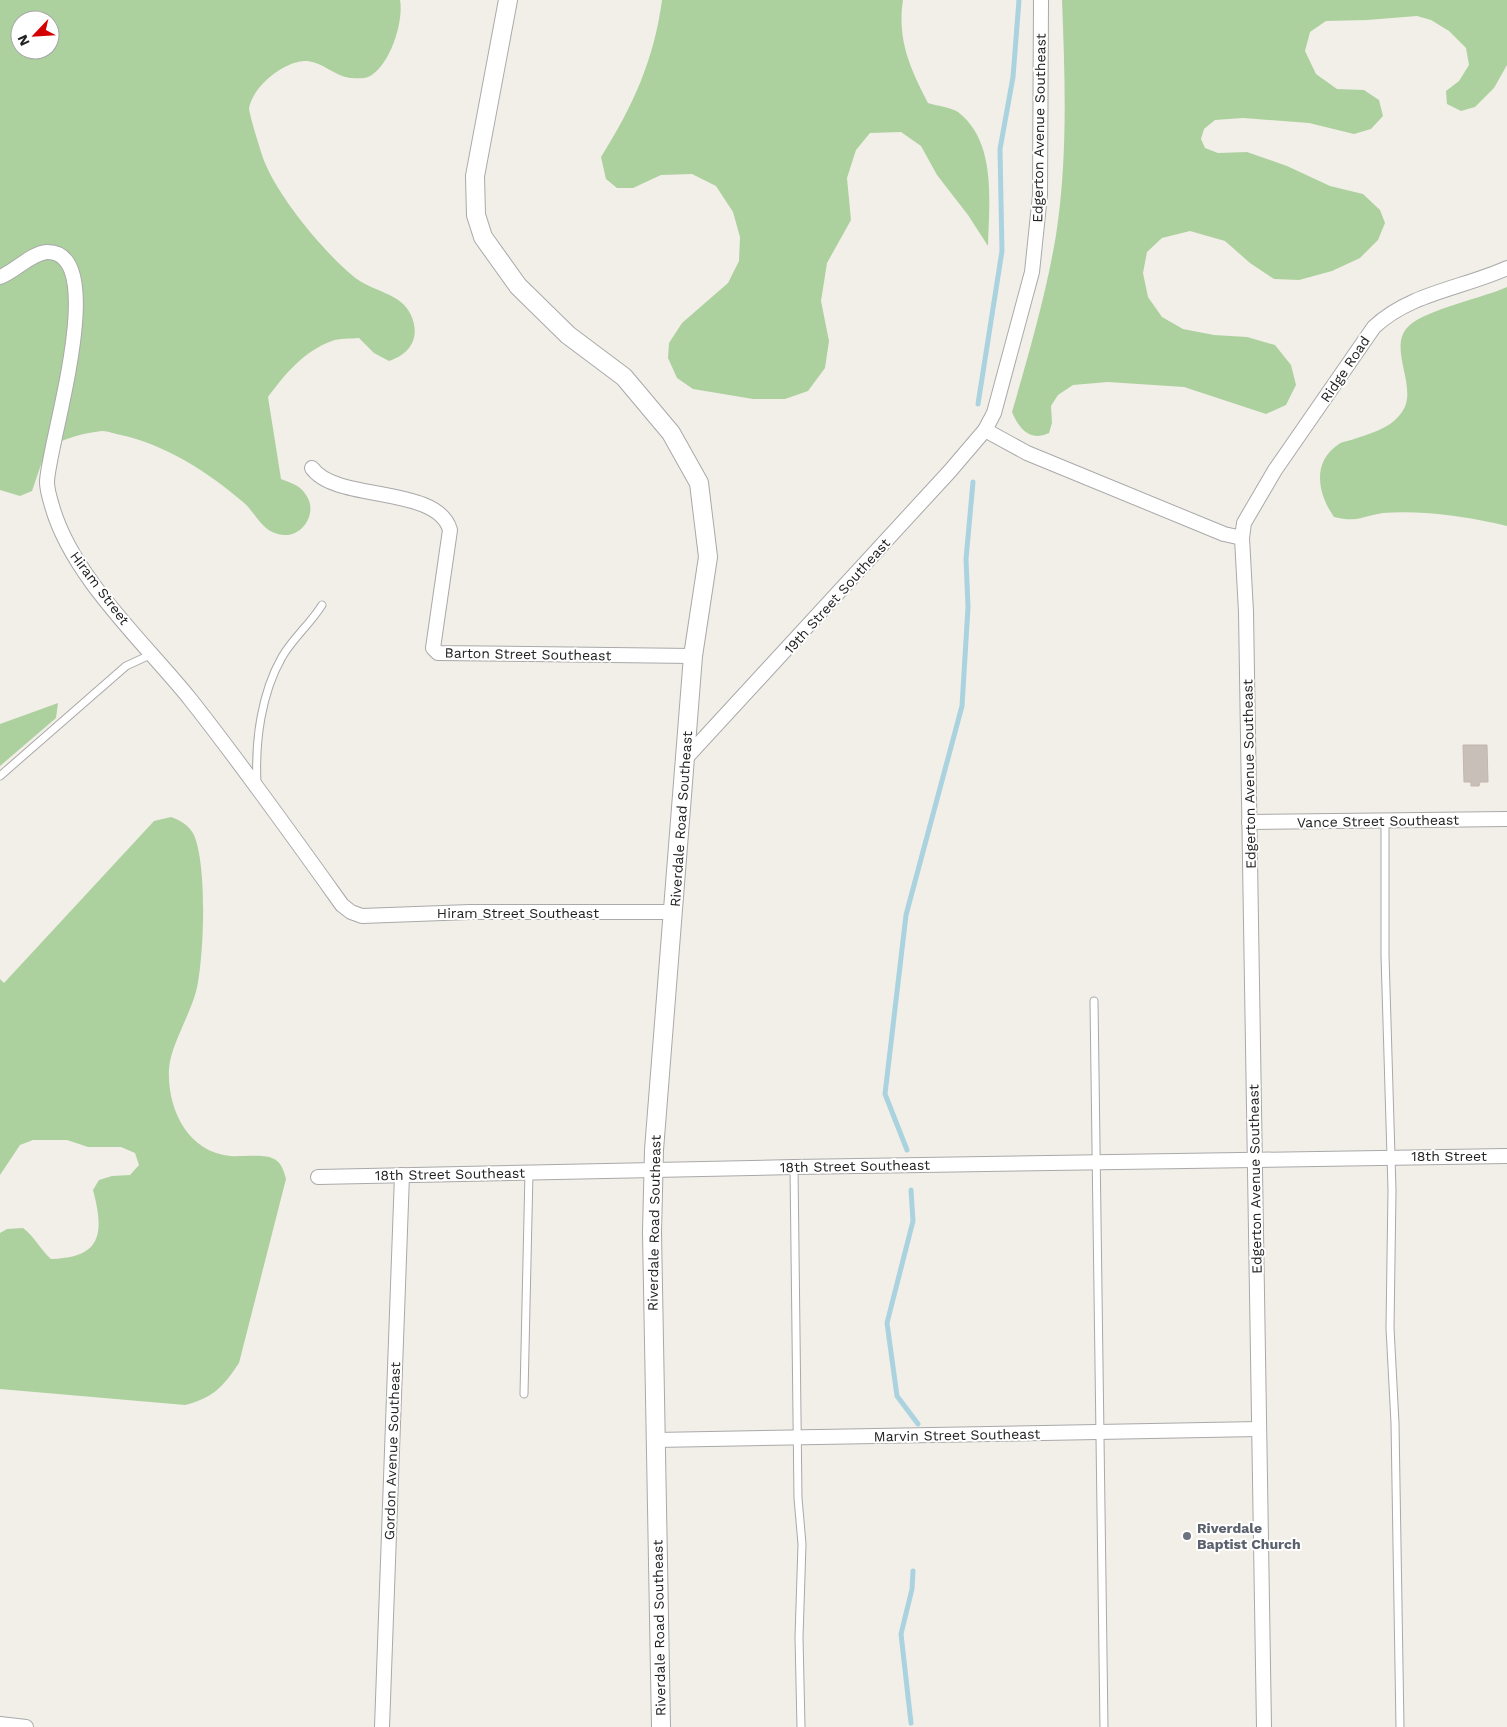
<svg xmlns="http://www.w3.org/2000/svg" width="1507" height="1727" viewBox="0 0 1507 1727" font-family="'Work Sans',sans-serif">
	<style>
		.forest { fill: #add19e; fill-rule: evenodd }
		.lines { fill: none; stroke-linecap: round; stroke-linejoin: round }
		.stream { stroke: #aad3df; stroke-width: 5 }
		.building { fill: #c7bfb8; stroke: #c4b6ab }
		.service-casing { stroke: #a9a9a9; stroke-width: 9 }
		.minor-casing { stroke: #a9a9a9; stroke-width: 16 }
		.tertiary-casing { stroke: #a9a9a9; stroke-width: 20 }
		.service { stroke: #fff; stroke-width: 7 }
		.minor { stroke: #fff; stroke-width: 14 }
		.tertiary { stroke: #fff; stroke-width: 18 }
		.worship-dot { fill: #6b7280; stroke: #fff; stroke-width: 2 }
		.labels { text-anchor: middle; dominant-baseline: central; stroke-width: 4; stroke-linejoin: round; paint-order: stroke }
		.street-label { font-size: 14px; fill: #222; stroke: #fff }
		.worship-label { font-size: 14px; font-weight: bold; fill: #5b616d; stroke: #fff; text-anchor: start }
	</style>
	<rect width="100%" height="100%" fill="#f2efe9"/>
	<g class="forest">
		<path d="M0,0H400C404,21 390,67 368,77C364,79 355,78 350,78C335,76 322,62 307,61C285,60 253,86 249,108C249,114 262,156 265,163C280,199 323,251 353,276C371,292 401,292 411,315C421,338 410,354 389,361L374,353L359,338C350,339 339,338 332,341C304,351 285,374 268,397L281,479C291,483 300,485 306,495C318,511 304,537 283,535C262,533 257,514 243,502C208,472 166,445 121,435C115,434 108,431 102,431C82,433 65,439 47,447L32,491L20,496L0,490ZM20,20H50V50H20Z"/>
		<path d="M662,0H903C897,40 910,68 928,103C937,106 950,107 958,112C997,142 989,202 988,246L968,215L937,175L921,146L901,132L870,133L856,150L847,178L851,220L827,263L821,301L829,341L825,368L808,391L785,399H753L693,389L677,378L668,358L669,343L682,323L728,283L739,261L740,237L733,212L716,186L692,174L661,175L633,188H617L606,179L601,157C633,106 654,60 662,0Z"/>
		<path d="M1062,0H1507V65L1494,88L1475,107L1461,111L1447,104L1446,91L1459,81L1469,65L1466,48L1449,31L1431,20L1417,16L1367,20L1326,21L1310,32L1305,51L1316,74L1337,89L1364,90L1379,100L1383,116L1371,129L1354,134L1309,123L1243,118L1215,120L1204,129L1201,139L1205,148L1218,153L1247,152L1287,166L1330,186L1363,194L1380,210L1385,223L1378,240L1360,258L1332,271L1299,280L1274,279L1250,263L1225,241L1190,231L1162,238L1147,252L1143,273L1148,297L1162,317L1183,329L1214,335L1247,337L1275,345L1291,365L1296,385L1286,405L1266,414L1184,387L1108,382L1073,385L1058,395L1051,406L1052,423L1049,433C1030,442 1019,429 1012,412C1029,353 1046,295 1056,235C1068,158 1065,77 1062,0Z"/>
		<path d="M1507,287V526C1471,517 1421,510 1383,513C1362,516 1357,523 1334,517C1318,494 1311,462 1339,444C1343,441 1349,441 1354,439C1372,433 1391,428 1402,412C1420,387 1384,345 1411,324C1430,309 1482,298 1507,287Z"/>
		<polygon points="58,703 56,718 0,766 0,724"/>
		<path d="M171,817C180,820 189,825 194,835C207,866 204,948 198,982C194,1010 171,1042 169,1069C167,1108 187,1152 230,1156C240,1157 262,1154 272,1158C281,1161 284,1171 286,1179L239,1363C223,1387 213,1398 185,1405L0,1389V1233L7,1229L23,1228C35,1237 40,1249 51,1259C103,1258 104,1232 93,1190L99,1180L112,1176L130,1175L139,1165L135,1153L121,1147H88L67,1140H33L20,1145L0,1175V979L4,983L154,821Z"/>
	</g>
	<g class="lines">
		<g class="stream">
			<polyline points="978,404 1002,251 1000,149 1013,77 1019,0"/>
			<polyline points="907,1150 885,1094 906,915 962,706 968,607 966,559 973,482"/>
			<polyline points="911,1190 913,1221 887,1323 897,1396 918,1424"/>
			<polyline points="911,1723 901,1634 912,1589 913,1571"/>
		</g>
	</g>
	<polygon class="building" points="1463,745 1487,745 1488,782 1480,782 1479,786 1471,786 1471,782 1464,782"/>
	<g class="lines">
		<defs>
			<g id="service">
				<polyline points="0,776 126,666 152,654"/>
				<path d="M257,783C255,741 261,694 282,657C293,638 311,623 322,605"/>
				<polyline points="1385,820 1385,955 1392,1190 1390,1328 1395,1423 1400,1727"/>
				<polyline points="1094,1001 1104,1727"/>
				<polyline points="794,1167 798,1498 802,1544 799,1637 801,1727"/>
				<polyline points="524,1394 529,1172"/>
			</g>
			<g id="minor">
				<path d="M0,277C16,271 31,253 47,252C112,251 47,448 47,482C47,490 50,499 52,506C72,577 144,642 190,699C243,766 292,835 342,905L351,912L362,916L470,912H674"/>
				<polyline points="985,430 1027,453 1224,534 1242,538"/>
				<path d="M312,468C335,502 438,485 450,530L433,648L438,653L693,656"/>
				<polyline points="685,759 950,471 985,430 994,413 1032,272 1040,195 1041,0"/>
				<polyline points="1249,822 1507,819"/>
				<polyline points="318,1177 794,1167 1507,1156"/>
				<polyline points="655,1440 1259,1429"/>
				<polyline points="0,1724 26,1727"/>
				<polyline points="382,1727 402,1175"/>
				<path d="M1264,1727L1246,612L1242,538L1244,523L1275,470L1374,327C1410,293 1463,288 1507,268"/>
			</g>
			<polyline id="tertiary" points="508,0 475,176 476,215 483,237 518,286 568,335 624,377 671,433 699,483 708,557 693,656 654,1150 652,1232 661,1727"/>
		</defs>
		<use href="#service" class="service-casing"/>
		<use href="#minor" class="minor-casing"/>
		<use href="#tertiary" class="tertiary-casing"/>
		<use href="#service" class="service"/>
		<use href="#minor" class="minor"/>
		<use href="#tertiary" class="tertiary"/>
	</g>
	<circle class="worship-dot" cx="1187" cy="1536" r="5"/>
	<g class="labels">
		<g class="street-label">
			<text transform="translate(1039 128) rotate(-89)">Edgerton Avenue Southeast</text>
			<text transform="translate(1345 369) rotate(-56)">Ridge Road</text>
			<text transform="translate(100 588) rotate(53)">Hiram Street</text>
			<text transform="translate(837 596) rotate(-48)">19th Street Southeast</text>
			<text transform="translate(528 654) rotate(1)">Barton Street Southeast</text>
			<text transform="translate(1249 774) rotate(-91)">Edgerton Avenue Southeast</text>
			<text transform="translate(681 819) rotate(-86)">Riverdale Road Southeast</text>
			<text transform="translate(1378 821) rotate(-1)">Vance Street Southeast</text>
			<text x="518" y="913">Hiram Street Southeast</text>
			<text x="1449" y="1156">18th Street</text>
			<text transform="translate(855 1166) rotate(-1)">18th Street Southeast</text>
			<text transform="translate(450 1174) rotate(-1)">18th Street Southeast</text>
			<text transform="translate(1255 1179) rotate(-91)">Edgerton Avenue Southeast</text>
			<text transform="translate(654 1223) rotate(-89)">Riverdale Road Southeast</text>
			<text transform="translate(957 1435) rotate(-1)">Marvin Street Southeast</text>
			<text transform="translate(392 1451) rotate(-88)">Gordon Avenue Southeast</text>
			<text transform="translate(659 1628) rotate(-91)">Riverdale Road Southeast</text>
		</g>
		<g class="worship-label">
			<text x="1197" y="1528">Riverdale<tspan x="1197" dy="16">Baptist Church</tspan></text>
		</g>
	</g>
	<g transform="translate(35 35) rotate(245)"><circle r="24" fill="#ffffff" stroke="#a7a7a7"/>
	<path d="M0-4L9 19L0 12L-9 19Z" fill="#d40000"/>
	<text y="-8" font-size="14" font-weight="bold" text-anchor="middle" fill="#222222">N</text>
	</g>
</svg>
